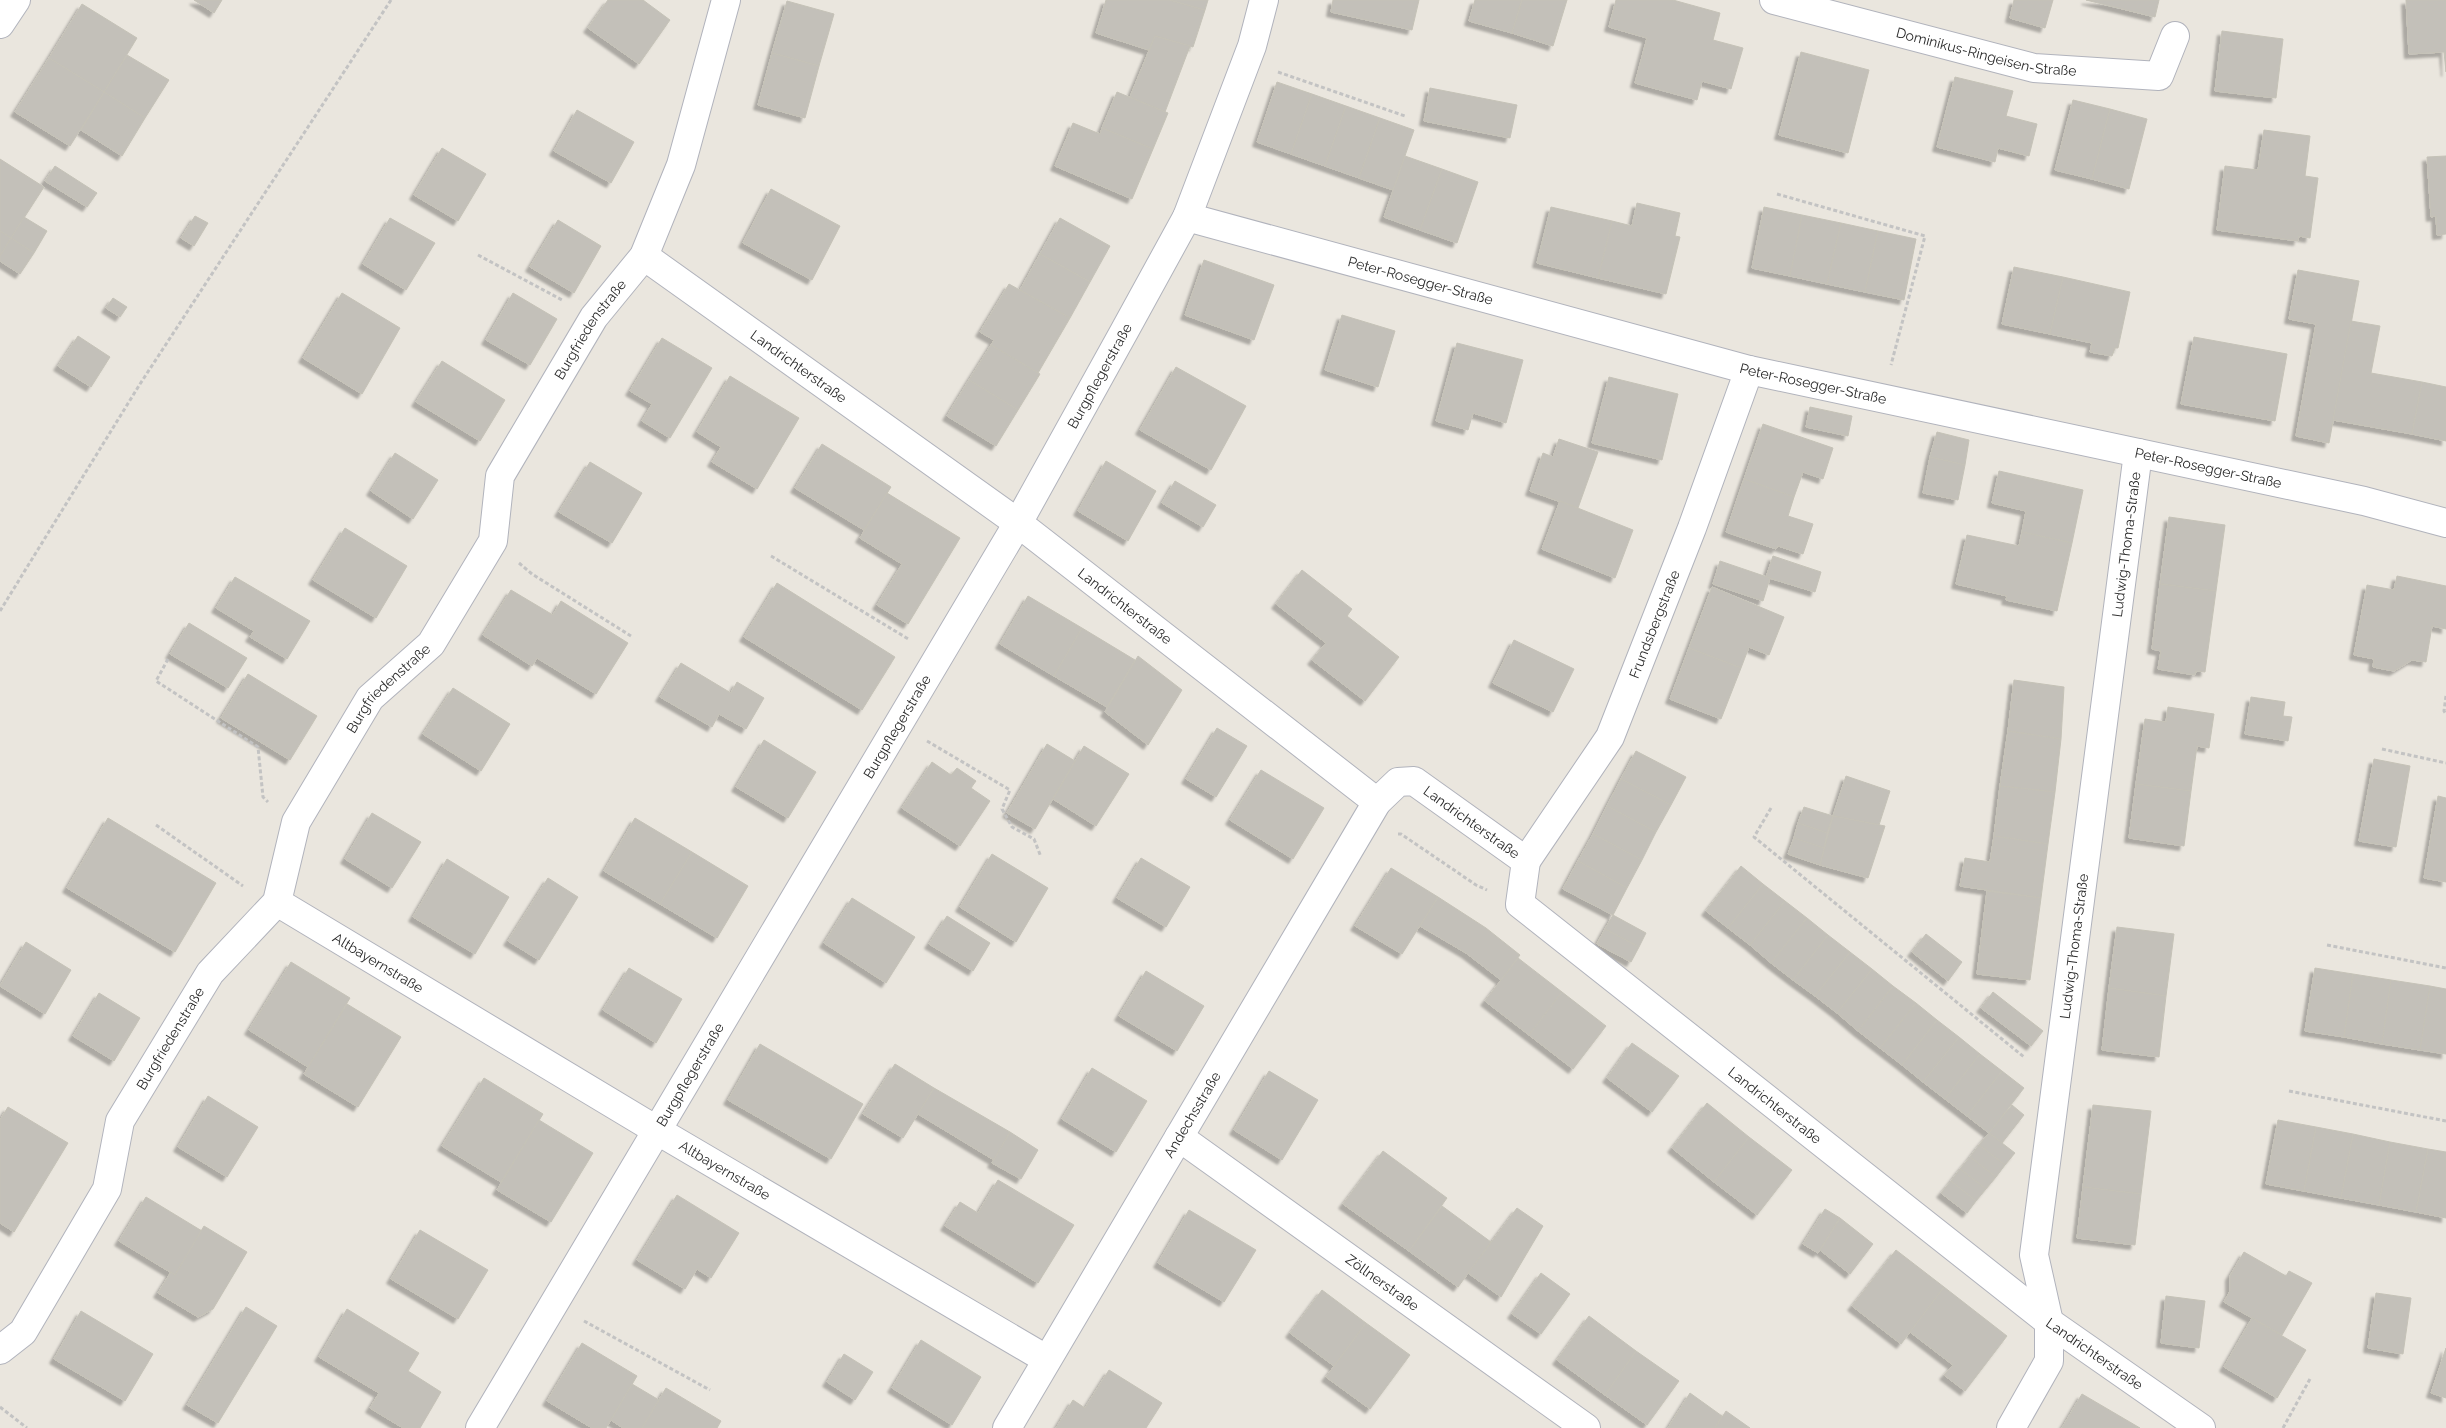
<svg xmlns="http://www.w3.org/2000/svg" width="2446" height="1428" viewBox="0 0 2446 1428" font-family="Raleway,sans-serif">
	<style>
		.building { fill: #c3c0b9; stroke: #c5c2b7; filter: url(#shadow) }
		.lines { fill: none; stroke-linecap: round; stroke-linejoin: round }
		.minor-casing { stroke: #b1b3bc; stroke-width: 30 }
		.path { stroke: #c3c3c3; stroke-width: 3; stroke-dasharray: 4 2.5; stroke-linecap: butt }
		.minor { stroke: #fff; stroke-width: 28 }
		.labels { text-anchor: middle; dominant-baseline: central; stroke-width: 4; stroke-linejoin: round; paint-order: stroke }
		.street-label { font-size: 14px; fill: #2a2a2a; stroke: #fff }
	</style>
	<defs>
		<filter id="shadow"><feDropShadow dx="-4.5" dy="4.5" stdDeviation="1" flood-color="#0004"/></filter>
	</defs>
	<rect width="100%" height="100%" fill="#eae6de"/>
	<g class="building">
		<polygon points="194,0 222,0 214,13"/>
		<polygon points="608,0 643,0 670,20 639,64 588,28"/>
		<polygon points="1106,0 1170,0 1205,10 1193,47 1155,36 1149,50 1096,33"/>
		<polygon points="1170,0 1208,0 1205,10"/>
		<polygon points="1333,0 1419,0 1412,30 1331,12"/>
		<polygon points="1475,0 1522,0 1512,33 1469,21"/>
		<polygon points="1522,0 1567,0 1553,46 1512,33"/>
		<polygon points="1616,0 1673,0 1720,13 1713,40 1743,48 1731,89 1702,81 1697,100 1635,83 1647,38 1609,27"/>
		<polygon points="2014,0 2053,0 2045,28 2010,18"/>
		<polygon points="2086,0 2159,0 2155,17"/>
		<polygon points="2406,0 2446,0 2446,72 2444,52 2409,54"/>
		<polygon points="787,1 834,14 819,66 772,53"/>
		<polygon points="82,4 137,38 104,92 49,58"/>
		<polygon points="2222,31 2283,39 2276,98 2215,91"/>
		<polygon points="1155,36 1190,46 1165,112 1130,97"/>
		<polygon points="1801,52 1869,70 1848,153 1779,135"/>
		<polygon points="772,53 819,66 805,118 758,105"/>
		<polygon points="127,55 169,80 145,118 104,92"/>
		<polygon points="49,58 104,92 70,146 15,112"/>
		<polygon points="1955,77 2013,91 2006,116 2037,124 2029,156 1998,148 1995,162 1937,147"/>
		<polygon points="1277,82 1312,94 1291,154 1257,142"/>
		<polygon points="1430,88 1517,105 1510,138 1424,121"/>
		<polygon points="104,92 145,118 122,156 81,130"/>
		<polygon points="1117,92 1168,113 1153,149 1102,128"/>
		<polygon points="1312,94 1346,106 1325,166 1291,154"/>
		<polygon points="2073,100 2110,109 2092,179 2055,170"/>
		<polygon points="1346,106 1380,118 1359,178 1325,166"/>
		<polygon points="2110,109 2147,119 2129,189 2092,179"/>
		<polygon points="577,110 634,142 611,183 554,151"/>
		<polygon points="1380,118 1414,130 1393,190 1359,178"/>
		<polygon points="1073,123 1100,134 1102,128 1153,149 1132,199 1055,166"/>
		<polygon points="2264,130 2310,136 2305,176 2318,178 2310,238 2299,236 2298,241 2217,230 2225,166 2258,170"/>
		<polygon points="442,148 486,174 458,221 414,195"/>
		<polygon points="1405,156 1442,169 1420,230 1384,217"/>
		<polygon points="2446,156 2446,234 2437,235 2436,216 2431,217 2427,157"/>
		<polygon points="0,159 44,187 11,238 0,231"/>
		<polygon points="55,166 97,193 87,207 45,181"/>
		<polygon points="1442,169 1478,182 1457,243 1420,230"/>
		<polygon points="771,189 840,226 812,280 743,243"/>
		<polygon points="1637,203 1680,213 1675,236 1680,237 1666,294 1598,278 1612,221 1632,226"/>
		<polygon points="1551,207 1612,221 1598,278 1537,263"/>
		<polygon points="1764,207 1802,215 1790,276 1752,268"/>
		<polygon points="1802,215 1841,223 1827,284 1790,276"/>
		<polygon points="195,216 208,223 194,246 181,238"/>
		<polygon points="24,217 47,231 34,253 11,238"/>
		<polygon points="390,218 435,243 406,290 363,264"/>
		<polygon points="1060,218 1110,246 1090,282 1040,254"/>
		<polygon points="558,220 601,246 574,293 530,267"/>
		<polygon points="1841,223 1878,231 1865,292 1827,284"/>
		<polygon points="0,231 11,238 0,256"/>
		<polygon points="1878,231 1916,239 1904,300 1865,292"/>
		<polygon points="11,238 34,253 20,274 0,261 0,256"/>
		<polygon points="1040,254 1090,282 1070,318 1020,290"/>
		<polygon points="1204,260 1274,285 1254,340 1185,315"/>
		<polygon points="2014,267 2063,277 2050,334 2002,324"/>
		<polygon points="2298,270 2359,281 2329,443 2296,436 2316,324 2289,319"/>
		<polygon points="2063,277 2130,292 2118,348 2115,348 2112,356 2090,352 2092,343 2050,334"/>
		<polygon points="1009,284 1070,318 1038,373 991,345 994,340 980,332"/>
		<polygon points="342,293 400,328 362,394 303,358"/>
		<polygon points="513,293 557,319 530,365 486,340"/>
		<polygon points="113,298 127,307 120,317 106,308"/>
		<polygon points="1342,315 1395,331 1378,387 1325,370"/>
		<polygon points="2351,321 2380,326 2371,373 2422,382 2412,434 2333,420"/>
		<polygon points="78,336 110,357 91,387 58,366"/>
		<polygon points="2194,337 2287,354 2275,421 2181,404"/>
		<polygon points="662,338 712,368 670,438 642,421 652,404 630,391"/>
		<polygon points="1457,343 1523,360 1506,423 1473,413 1468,430 1436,421"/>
		<polygon points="991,345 1040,374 1018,410 969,380"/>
		<polygon points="442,361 505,400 480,441 416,402"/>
		<polygon points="1176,367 1246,406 1211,470 1140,430"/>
		<polygon points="730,376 799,418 757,489 712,462 721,447 697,432"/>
		<polygon points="1609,377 1678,394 1662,460 1592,443"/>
		<polygon points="969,380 1018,410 996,446 947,416"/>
		<polygon points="2422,382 2446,387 2446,441 2412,434"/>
		<polygon points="1810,407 1852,416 1848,436 1806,427"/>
		<polygon points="1763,424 1833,448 1823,479 1803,472 1794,497 1744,479"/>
		<polygon points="1937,432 1969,440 1965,465 1930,457"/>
		<polygon points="1559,439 1598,452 1578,508 1530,491 1543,453 1553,457"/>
		<polygon points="822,444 891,487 864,530 795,488"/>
		<polygon points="395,453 438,480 413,519 371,491"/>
		<polygon points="1930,457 1965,465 1958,500 1923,493"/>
		<polygon points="1106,461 1156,491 1128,541 1078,511"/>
		<polygon points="590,462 642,493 612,543 559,512"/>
		<polygon points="1999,471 2083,490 2072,543 2022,532 2026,511 1992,503"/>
		<polygon points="1744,479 1794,497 1788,516 1813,524 1803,554 1778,546 1776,549 1726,532"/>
		<polygon points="1175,481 1216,505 1203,527 1162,503"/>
		<polygon points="887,493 960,538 908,624 877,605 902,564 860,538"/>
		<polygon points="1560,501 1633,530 1615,578 1542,549"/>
		<polygon points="2169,517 2225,525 2216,591 2160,584"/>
		<polygon points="345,528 407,566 376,618 313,580"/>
		<polygon points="2022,532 2072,543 2057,611 2006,600 2007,596 1956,584 1967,535 2019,546"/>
		<polygon points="1773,556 1821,572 1815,592 1766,577"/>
		<polygon points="1720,561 1770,578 1763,601 1713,584"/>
		<polygon points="1302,570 1352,609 1347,616 1399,657 1365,701 1312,660 1326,643 1276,604"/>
		<polygon points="2397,576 2446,586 2446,629 2432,626 2426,662 2412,660 2394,671 2373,667 2374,659 2354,655 2367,585 2394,590"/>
		<polygon points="235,577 310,621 287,659 250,637 254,631 216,608"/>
		<polygon points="777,583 895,657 862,710 744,637"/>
		<polygon points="2160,584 2216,591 2205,672 2196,671 2195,675 2158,669 2161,651 2152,649"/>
		<polygon points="1712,587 1784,617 1769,655 1749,647 1741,668 1689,648"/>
		<polygon points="511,590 553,615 561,601 628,643 596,694 537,658 532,666 483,635"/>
		<polygon points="1028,596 1082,628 1054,676 1000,644"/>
		<polygon points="189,623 247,658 228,688 170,654"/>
		<polygon points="1082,628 1135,660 1107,707 1054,676"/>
		<polygon points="1514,640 1574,669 1553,712 1493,683"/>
		<polygon points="1689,648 1741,668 1721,719 1670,699"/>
		<polygon points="1138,656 1182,690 1148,745 1105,712"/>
		<polygon points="681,663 731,693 737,682 764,698 746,729 719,714 712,727 660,697"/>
		<polygon points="248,674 317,716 290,760 221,718"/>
		<polygon points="2014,680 2064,687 2061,739 2008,731"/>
		<polygon points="453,688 510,724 481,771 423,734"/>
		<polygon points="2251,697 2285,702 2283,716 2292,717 2288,741 2245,734"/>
		<polygon points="2168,707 2214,714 2209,748 2197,746 2191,791 2136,784 2145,719 2166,722"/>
		<polygon points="1217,728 1247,746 1216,797 1186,779"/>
		<polygon points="2008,731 2061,739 2055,792 2000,786"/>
		<polygon points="764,740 816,772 788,818 736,787"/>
		<polygon points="1047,744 1075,761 1035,829 1007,813"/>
		<polygon points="1084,746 1129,774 1096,826 1053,799"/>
		<polygon points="1636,751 1686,777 1671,805 1621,779"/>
		<polygon points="2374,759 2410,766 2396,847 2359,841"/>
		<polygon points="932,762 951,775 957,768 976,781 971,788 990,801 960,846 902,808"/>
		<polygon points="1261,770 1324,808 1293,859 1230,820"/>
		<polygon points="1846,776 1890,791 1879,825 1833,816"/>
		<polygon points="1621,779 1671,805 1656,832 1607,806"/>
		<polygon points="2136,784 2191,791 2184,846 2129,838"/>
		<polygon points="2000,786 2055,792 2048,844 1994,836"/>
		<polygon points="2438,796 2446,798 2446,882 2424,878"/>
		<polygon points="1607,806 1656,832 1642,860 1593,834"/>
		<polygon points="1804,807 1833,816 1827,833 1798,823"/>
		<polygon points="372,813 421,842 392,888 345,859"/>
		<polygon points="1833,816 1885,826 1868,878 1820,865"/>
		<polygon points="108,818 216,883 175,952 67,888"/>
		<polygon points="635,818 692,852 660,904 604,871"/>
		<polygon points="1798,823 1827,833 1824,848 1794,838"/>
		<polygon points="1593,834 1642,860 1627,888 1578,861"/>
		<polygon points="1994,836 2048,844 2041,898 1960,886 1965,858 1990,862"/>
		<polygon points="1794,838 1824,848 1820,865 1788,854"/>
		<polygon points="692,852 748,886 717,938 660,904"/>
		<polygon points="992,854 1048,888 1016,942 960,907"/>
		<polygon points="1141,858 1190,887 1166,927 1117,898"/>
		<polygon points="447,859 509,897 475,954 413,917"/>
		<polygon points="1578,861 1627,888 1613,915 1563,889"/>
		<polygon points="1741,866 1763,884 1728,928 1706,911"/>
		<polygon points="1391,868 1438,897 1402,954 1355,926"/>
		<polygon points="548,878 578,897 539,960 508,941"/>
		<polygon points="1763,884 1785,901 1750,945 1728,928"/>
		<polygon points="1987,891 2041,898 2030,980 1977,974"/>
		<polygon points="1438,897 1486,928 1520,955 1501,980 1466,953 1420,926"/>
		<polygon points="852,898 915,937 886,983 824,943"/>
		<polygon points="1785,901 1807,918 1771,963 1750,945"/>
		<polygon points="1613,915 1646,933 1639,947 1605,929"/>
		<polygon points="947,916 990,943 973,971 929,944"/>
		<polygon points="1807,918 1828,935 1793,980 1771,963"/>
		<polygon points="2117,927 2174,934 2166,996 2109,988"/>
		<polygon points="1605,929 1639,947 1631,962 1597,944"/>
		<polygon points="1926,934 1962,962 1948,981 1912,952"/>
		<polygon points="1828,935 1850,952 1815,996 1793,980"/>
		<polygon points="26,942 71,970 45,1014 0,986"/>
		<polygon points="1850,952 1872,969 1837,1013 1815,996"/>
		<polygon points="1518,958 1562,992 1529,1035 1485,1001"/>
		<polygon points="291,962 350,998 308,1067 249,1030"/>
		<polygon points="629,968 682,999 656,1043 603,1010"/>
		<polygon points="2315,968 2353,974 2344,1037 2305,1031"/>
		<polygon points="1872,969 1893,986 1858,1031 1837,1013"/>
		<polygon points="1146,971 1204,1006 1177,1051 1119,1016"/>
		<polygon points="2353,974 2391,980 2382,1044 2344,1037"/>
		<polygon points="2391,980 2430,986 2420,1050 2382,1044"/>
		<polygon points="1893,986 1916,1003 1880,1048 1858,1031"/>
		<polygon points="2430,986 2446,989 2446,1054 2420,1050"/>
		<polygon points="2109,988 2166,996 2159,1057 2102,1050"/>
		<polygon points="1562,992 1606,1026 1573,1069 1529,1035"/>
		<polygon points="1993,992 2043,1031 2031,1046 1981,1008"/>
		<polygon points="99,993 140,1018 114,1061 73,1036"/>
		<polygon points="1916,1003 1937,1020 1902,1065 1880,1048"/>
		<polygon points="347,1004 401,1037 358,1107 304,1074"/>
		<polygon points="1937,1020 1959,1037 1923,1082 1902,1065"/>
		<polygon points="1959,1037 1980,1054 1945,1099 1923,1082"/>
		<polygon points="1632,1043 1679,1076 1652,1112 1607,1078"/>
		<polygon points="760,1044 863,1104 831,1159 728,1100"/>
		<polygon points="1980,1054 2002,1071 1967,1116 1945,1099"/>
		<polygon points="895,1064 934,1088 903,1138 863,1114"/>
		<polygon points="1092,1068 1147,1101 1116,1152 1062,1119"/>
		<polygon points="1269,1071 1318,1100 1282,1160 1234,1130"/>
		<polygon points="2002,1071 2024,1088 1989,1133 1967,1116"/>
		<polygon points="484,1078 543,1114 501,1182 442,1146"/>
		<polygon points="934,1088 1010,1132 994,1160 918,1114"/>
		<polygon points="208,1096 258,1127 227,1177 178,1147"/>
		<polygon points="1707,1103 1749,1137 1714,1182 1672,1148"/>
		<polygon points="2012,1105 2024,1115 2002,1143 1989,1133"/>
		<polygon points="2093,1105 2151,1111 2141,1194 2083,1187"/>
		<polygon points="8,1107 68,1143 14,1232 0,1223 0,1120"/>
		<polygon points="539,1120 593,1153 551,1222 497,1190"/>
		<polygon points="2278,1120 2316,1127 2304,1191 2266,1184"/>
		<polygon points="2316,1127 2353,1134 2341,1198 2304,1191"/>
		<polygon points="1010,1132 1038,1150 1021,1179 992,1163"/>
		<polygon points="1989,1133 2015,1153 2005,1165 1979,1145"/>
		<polygon points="2353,1134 2390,1142 2379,1205 2341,1198"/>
		<polygon points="1749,1137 1792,1170 1757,1215 1714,1182"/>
		<polygon points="2390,1142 2428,1149 2416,1212 2379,1205"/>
		<polygon points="1979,1145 2005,1165 1996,1177 1970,1157"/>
		<polygon points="2428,1149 2446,1152 2446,1218 2416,1212"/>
		<polygon points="1383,1151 1447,1198 1409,1251 1343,1204"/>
		<polygon points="1970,1157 1996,1177 1986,1189 1960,1169"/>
		<polygon points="1960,1169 1986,1189 1976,1201 1951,1181"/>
		<polygon points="998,1180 1074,1225 1038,1283 945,1226 960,1202 978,1213"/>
		<polygon points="1951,1181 1976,1201 1967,1213 1941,1193"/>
		<polygon points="2083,1187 2141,1194 2135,1245 2077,1238"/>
		<polygon points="677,1195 739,1233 711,1278 697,1269 685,1289 637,1260"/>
		<polygon points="146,1197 202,1231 175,1275 119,1241"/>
		<polygon points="1442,1206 1491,1242 1458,1287 1409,1251"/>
		<polygon points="1517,1208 1543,1226 1501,1297 1468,1273"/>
		<polygon points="1825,1209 1840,1218 1818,1253 1803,1244"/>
		<polygon points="1189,1210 1256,1250 1224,1302 1158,1263"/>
		<polygon points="1840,1218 1873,1244 1850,1274 1820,1250"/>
		<polygon points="204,1226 247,1252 213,1309 198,1317 158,1293 171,1272 175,1275"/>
		<polygon points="420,1230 488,1270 458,1319 391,1279"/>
		<polygon points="1896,1250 1944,1287 1901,1344 1852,1306"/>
		<polygon points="2244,1252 2286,1276 2289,1271 2312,1283 2282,1335 2224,1302 2230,1291 2230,1276"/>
		<polygon points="1541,1273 1570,1294 1541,1334 1512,1314"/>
		<polygon points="1944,1287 2007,1336 1965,1391 1944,1375 1953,1365 1910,1332"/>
		<polygon points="1322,1290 1366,1323 1334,1366 1290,1333"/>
		<polygon points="2376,1293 2411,1298 2403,1354 2368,1348"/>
		<polygon points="2166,1296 2205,1301 2199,1348 2161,1343"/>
		<polygon points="246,1307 277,1326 218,1423 187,1405"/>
		<polygon points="347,1309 419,1353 408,1371 441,1392 420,1428 403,1428 370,1408 379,1393 319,1357"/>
		<polygon points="81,1311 153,1354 125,1401 54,1359"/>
		<polygon points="1589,1316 1636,1351 1605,1395 1557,1360"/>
		<polygon points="2252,1318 2306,1350 2277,1398 2224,1367"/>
		<polygon points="1366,1323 1410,1355 1370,1409 1326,1377"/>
		<polygon points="921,1340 981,1377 952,1425 892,1388"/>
		<polygon points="582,1343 637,1376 606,1428 592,1428 547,1401"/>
		<polygon points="2446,1348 2446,1398 2431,1393"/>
		<polygon points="1636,1351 1679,1381 1647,1425 1605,1395"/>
		<polygon points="844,1354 873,1372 855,1400 827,1382"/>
		<polygon points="1109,1370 1162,1403 1146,1428 1056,1428 1073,1400 1085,1408"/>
		<polygon points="632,1384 659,1400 642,1428 623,1428 611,1420"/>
		<polygon points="666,1388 721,1421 717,1428 642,1428"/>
		<polygon points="1690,1393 1722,1416 1715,1428 1668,1428"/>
		<polygon points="2082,1394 2140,1428 2062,1428"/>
		<polygon points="1726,1411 1750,1428 1715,1428"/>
	</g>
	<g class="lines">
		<defs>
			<g id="minor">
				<path id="s1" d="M1774,0L2034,68L2159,76L2175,36"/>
				<polyline points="0,24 16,0"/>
				<path id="s2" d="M1187,217L1749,370L2364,501L2446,523"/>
				<path id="s3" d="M644,256L1018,523L1377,802L1398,782L1414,781L1526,861L1520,904L2049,1322L2201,1428"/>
				<path id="s4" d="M1526,861L1610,737L1692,528L1749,370"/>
				<path id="s5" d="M277,902L658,1131L1046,1359"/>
				<path id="s6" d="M1179,1137L1586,1428"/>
				<path id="s7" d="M0,1350L23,1332L107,1189L120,1121L210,973L277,902L296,822L370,698L431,644L493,541L500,476L594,317L644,256L681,165L726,0"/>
				<path id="s8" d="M480,1428L1018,523L1125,330L1187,217L1252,46L1264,0"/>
				<path id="s9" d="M1007,1428L1377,802"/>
				<path id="s10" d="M2011,1428L2049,1361V1322L2034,1255L2138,453"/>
			</g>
		</defs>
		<use href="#minor" class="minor-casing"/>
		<g class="path">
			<polyline points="1278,72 1405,116"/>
			<polyline points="1777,194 1925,236 1891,365"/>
			<polyline points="478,255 564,301"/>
			<polyline points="771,556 910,640"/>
			<polyline points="519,563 532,574 631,636"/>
			<polyline points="0,611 140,384 391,0"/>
			<polyline points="168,659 156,681 258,747 263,797 268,802"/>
			<polyline points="2446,696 2444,711 2446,714"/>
			<polyline points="927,741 1010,790 1002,809 1012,827 1034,839 1041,857"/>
			<polyline points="2382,749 2446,763"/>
			<polyline points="1771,808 1754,837 2024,1057"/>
			<polyline points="156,825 243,886"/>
			<polyline points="1398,834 1401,834 1476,885 1487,890"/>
			<polyline points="2327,945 2446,968"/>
			<polyline points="2289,1091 2446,1121"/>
			<polyline points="584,1321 710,1390"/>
			<polyline points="0,1407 27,1428"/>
			<polyline points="2283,1428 2311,1377"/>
		</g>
		<use href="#minor" class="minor"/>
	</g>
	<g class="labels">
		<g class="street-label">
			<text stroke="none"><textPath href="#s1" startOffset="219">Dominikus-Ringeisen-Straße</textPath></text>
			<text stroke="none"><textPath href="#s2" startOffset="242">Peter-Rosegger-Straße</textPath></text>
			<text stroke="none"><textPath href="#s7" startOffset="1201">Burgfriedenstraße</textPath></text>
			<text stroke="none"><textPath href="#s3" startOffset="190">Landrichterstraße</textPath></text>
			<text stroke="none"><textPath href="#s8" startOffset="1221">Burgpflegerstraße</textPath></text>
			<text stroke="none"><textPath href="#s2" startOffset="648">Peter-Rosegger-Straße</textPath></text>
			<text stroke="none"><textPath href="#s2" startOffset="1052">Peter-Rosegger-Straße</textPath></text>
			<text stroke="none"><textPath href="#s10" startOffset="901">Ludwig-Thoma-Straße</textPath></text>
			<text stroke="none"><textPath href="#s3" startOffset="595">Landrichterstraße</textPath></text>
			<text stroke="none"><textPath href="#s4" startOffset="271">Frundsbergstraße</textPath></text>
			<text stroke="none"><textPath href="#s7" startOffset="781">Burgfriedenstraße</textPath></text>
			<text stroke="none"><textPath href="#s8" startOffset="816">Burgpflegerstraße</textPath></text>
			<text stroke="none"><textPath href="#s3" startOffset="1030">Landrichterstraße</textPath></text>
			<text stroke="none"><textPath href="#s10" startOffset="496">Ludwig-Thoma-Straße</textPath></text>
			<text stroke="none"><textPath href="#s5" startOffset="118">Altbayernstraße</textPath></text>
			<text stroke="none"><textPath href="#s7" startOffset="361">Burgfriedenstraße</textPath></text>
			<text stroke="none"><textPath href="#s8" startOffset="411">Burgpflegerstraße</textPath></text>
			<text stroke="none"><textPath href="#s3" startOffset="1465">Landrichterstraße</textPath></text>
			<text stroke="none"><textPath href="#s9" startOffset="364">Andechsstraße</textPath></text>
			<text stroke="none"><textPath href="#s5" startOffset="522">Altbayernstraße</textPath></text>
			<text stroke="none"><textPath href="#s6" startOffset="250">Zöllnerstraße</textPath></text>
			<text stroke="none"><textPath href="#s3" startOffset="1870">Landrichterstraße</textPath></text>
		</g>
	</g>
</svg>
